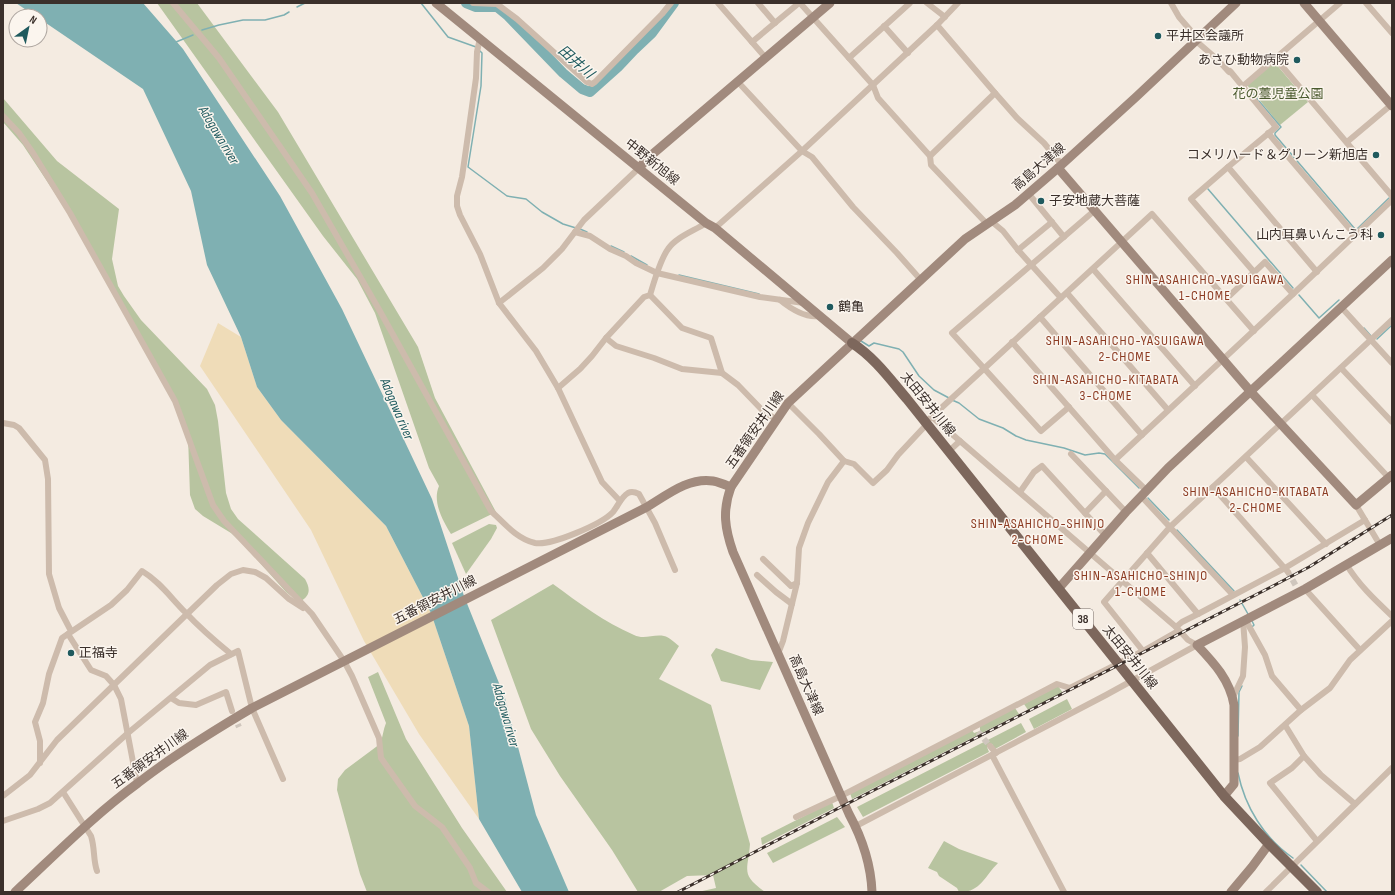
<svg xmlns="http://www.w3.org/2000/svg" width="1395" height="895" viewBox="0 0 1395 895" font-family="'Sofia Sans Condensed','Noto Sans JP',sans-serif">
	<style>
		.green { fill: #b8c4a0 }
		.sand { fill: #efdcb8 }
		.water { fill: #7fb0b2 }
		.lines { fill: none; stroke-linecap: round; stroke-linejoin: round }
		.stream { stroke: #7fb0b2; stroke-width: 1.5 }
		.river { stroke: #7fb0b2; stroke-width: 10 }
		.street-tunnel { stroke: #cfc6bd; stroke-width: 6; stroke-dasharray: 6 3; stroke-linecap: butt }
		.street { stroke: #cdbbac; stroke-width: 6 }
		.secondary { stroke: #a18a7d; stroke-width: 9 }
		.primary { stroke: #7d675c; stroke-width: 10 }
		.rail-casing { stroke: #3b302b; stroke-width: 3 }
		.rail { stroke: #fbf5ee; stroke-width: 1.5; stroke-dasharray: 4.5; stroke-linecap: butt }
		.poi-dot { fill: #1f5a5e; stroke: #fbf5ee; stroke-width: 1.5 }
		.labels { text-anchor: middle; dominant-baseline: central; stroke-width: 3; stroke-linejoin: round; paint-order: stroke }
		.shield { fill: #fbf5ee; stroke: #756b66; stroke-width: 1 }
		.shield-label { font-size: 12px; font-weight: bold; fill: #3b302b }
		.poi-label { font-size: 13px; fill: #3b302b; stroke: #fbf5ee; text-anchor: start }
		.park-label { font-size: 13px; fill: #4a5a2e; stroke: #fbf5ee }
		.street-label { font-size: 13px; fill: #3b302b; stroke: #fbf5ee }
		.water-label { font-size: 14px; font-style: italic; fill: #1f5a5e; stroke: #fbf5ee }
		.neighbourhood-label { font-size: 14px; letter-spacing: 1px; fill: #8c3b22; stroke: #fbf5ee }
	</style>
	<rect width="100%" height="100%" fill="#f4ebe1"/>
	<g class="green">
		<path d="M157,3H197L278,112L418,347L435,398L496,512L451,534C443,521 432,502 439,486L429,468L375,313L357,279L323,236Z"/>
		<polygon points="1273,63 1276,64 1308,102 1280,125 1247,85"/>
		<path d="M3,98L57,161L119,209L112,259L118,286L124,296L141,320L207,389L215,405L218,421L226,493L231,509L238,519L305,579C310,588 311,595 301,601L295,599L286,592L244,545L231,533L203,516L195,509L190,495L188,436L183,421L88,243L23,145L3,122Z"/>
		<polygon points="489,524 496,525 497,528 491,539 466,574 452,543"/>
		<path d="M553,584C579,603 604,622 634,635C644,640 653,634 664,636C669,637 675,643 679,646L659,679L711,705L750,844C748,871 740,874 765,892H698L716,888L713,875L687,876L659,892H638L612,850L560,776L531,729L491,620Z"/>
		<polygon points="716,648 751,660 773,662 760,690 721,681 711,655"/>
		<path d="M378,672L406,739L462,828L507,892H367L360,874L337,790L338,779L345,770L380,744C383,737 383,730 386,723L368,677Z"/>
		<polygon points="1058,686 1063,693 1028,710 1024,704"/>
		<polygon points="1067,699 1072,709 1034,729 1029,719"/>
		<polygon points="1015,708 1019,714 852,799 850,793 972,730 974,733 980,731 980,726"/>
		<polygon points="1021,723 1026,732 995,749 992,744 987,747 989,752 863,817 857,807"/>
		<polygon points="832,802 834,808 762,845 761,838"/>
		<polygon points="837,817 845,827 773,863 767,853"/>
		<path d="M944,841L959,849L998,863C985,876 980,893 959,892L957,888L939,876L937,872L928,868Z"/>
	</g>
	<polygon class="sand" points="218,323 241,337 257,387 281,420 386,526 431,613 469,726 479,819 419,734 364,641 311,530 200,366"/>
	<polygon class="water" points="16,3 143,3 183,49 280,196 342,309 432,499 464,596 505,698 536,815 569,892 522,892 479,819 469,726 431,613 386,526 281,420 257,387 241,337 207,265 191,191 143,89 40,19 40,16 35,16"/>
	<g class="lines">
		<g class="stream">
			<polyline points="421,3 448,37 476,47"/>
			<polyline points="297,7 305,3"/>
			<polyline points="202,30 219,25 243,20 265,20 284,15 289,12"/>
			<polyline points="176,42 193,35"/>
			<polyline points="480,51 482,53 481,86 468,167 507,196 526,199 542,212 563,224 576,228"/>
			<polyline points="1253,94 1281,127 1275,133 1275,135 1355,229 1357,229 1389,198"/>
			<polyline points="1208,189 1293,288"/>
			<polyline points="580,229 587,232"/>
			<polyline points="611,246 624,252"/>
			<polyline points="631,256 647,265"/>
			<polyline points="679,275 759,294"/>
			<polyline points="1299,295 1319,318 1339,300"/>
			<polyline points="1364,328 1371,336"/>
			<polyline points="1377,339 1392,325"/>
			<polyline points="861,341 869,346 874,343 899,349 903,352 919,376 934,390 949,398"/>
			<polyline points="952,400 959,403 979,419 1003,428 1016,436 1026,440 1064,448 1085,455 1099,453 1105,454 1139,488"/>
			<polyline points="1148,498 1169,520"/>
			<polyline points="1177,530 1234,591"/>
			<polyline points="1240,600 1248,614"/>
			<polyline points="1252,627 1254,625 1252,621"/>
			<polyline points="1238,736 1239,692 1242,686"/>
			<path d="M1238,773C1245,807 1264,838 1293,858"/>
			<polyline points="1301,865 1327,892"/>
		</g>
		<polyline class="river" points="466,3 476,7 497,7 508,16 563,73 582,89 590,92 618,67 634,50 652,33 674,3"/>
		<g class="street-tunnel">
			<polyline points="1288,572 1296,586"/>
			<polyline points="234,716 239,727"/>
			<polyline points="978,732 990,746"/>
		</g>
		<g class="street">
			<path d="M173,3L219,58L312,193L381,313L491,511C504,523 517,539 535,543C551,546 602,524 613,512C618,506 621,497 628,493C632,491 635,492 639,494L655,523L675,570"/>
			<polyline points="473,3 497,4 517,19 587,82 592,84 595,82 662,14 671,3"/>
			<polyline points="718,3 765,57"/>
			<polyline points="758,3 775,23"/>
			<polyline points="800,3 873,85 878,98 930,156 931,165 987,224"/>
			<polyline points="927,3 945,17"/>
			<polyline points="1171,3 1179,17 1198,39"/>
			<polyline points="1366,3 1392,33"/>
			<polyline points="937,25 995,93 1017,118 1044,143 1062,165"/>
			<polyline points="884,26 908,53"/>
			<polyline points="480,38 477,52 476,78 466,149 462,177 457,196 457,206 460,215 480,254 499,303 536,351 558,388 602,482 620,501"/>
			<polyline points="1196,41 1218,60 1229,72 1230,71 1276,127 1228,167 1317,272"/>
			<polyline points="752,42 799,3"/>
			<polyline points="849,58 910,3"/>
			<polyline points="1275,58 1392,196"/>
			<polyline points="738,82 802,151 812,157 853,207 897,253 920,279"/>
			<polyline points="1242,87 1340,3"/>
			<polyline points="3,116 19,133 33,153 70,213 175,401 213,505 224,521 312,614 344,661 352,676 379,738 381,758 415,806 442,827 470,868 476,883 488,892"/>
			<polyline points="1268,133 1355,235"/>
			<polyline points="1347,142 1391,105"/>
			<polyline points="930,156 995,93"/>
			<polyline points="1228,167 1191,199 1254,272"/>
			<polyline points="1028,193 1064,237"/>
			<polyline points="991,221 1003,231 1018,250 1061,298"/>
			<polyline points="715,228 802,151 937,25 958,3"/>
			<polyline points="575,232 590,236 610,249 626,256 636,263 657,273 760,297 804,303"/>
			<polyline points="1018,250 1052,222"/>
			<polyline points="1093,269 1195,386"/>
			<polyline points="1067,293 1168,410"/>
			<polyline points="650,295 682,328 711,338 722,373"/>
			<polyline points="1226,299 1265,262 1293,294"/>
			<path d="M780,300C791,309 805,318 819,316"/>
			<polyline points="499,303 543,268 562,249 584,220 639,168"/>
			<polyline points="1342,308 1371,340"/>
			<polyline points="1040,317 1142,435"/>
			<polyline points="606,338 616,346 654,358 682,369 722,373 738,385 764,412 776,419"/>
			<polyline points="1371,340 1392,363"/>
			<polyline points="1012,342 1115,460 1293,294 1392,200"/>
			<polyline points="1341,368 1392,422"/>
			<path d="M558,388L580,369L592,356L606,338L644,297L650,295C654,282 660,260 668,249C676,237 694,231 706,223"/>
			<polyline points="1312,395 1389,478"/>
			<polyline points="788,403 819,434 844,461 854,464 873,483 887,470 898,455 927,424"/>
			<polyline points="1069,407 1041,431 952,333 1094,211"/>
			<polyline points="932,417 960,441"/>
			<polyline points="926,422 1152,214 1254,331"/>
			<polyline points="3,423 14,425 19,428 45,460 48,479 49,574 59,608 71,631"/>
			<polyline points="949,451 960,441 1176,627 1188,640 1197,645"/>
			<polyline points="1071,454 1126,512"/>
			<polyline points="1246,457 1326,544"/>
			<polyline points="1115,460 1146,490"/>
			<polyline points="1213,487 1288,572"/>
			<polyline points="1020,492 1034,472 1042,466 1105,535"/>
			<polyline points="1141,496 1233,595"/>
			<polyline points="1356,505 1380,545"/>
			<polyline points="1085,513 1106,491"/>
			<polyline points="1147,553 1198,614 1285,568 1365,520"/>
			<polyline points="763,559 791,586 797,583"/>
			<path d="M1346,564C1359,585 1374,599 1392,616"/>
			<polyline points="757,575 776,592 792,604"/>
			<polyline points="1305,589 1360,650"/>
			<polyline points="1245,619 1265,655 1272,676 1301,710"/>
			<polyline points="1176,627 1182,622 1198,614"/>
			<polyline points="1178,631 1143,651 1104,602 1170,527 1392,320"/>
			<polyline points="68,634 91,670 106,676 114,685 121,699 137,783"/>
			<polyline points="778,654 783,641 797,583 799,548 808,523 828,482 844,461"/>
			<polyline points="1233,697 1243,676 1245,647 1243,620"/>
			<polyline points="171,698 179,703 196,705 226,692 232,711"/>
			<polyline points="1285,725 1304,756 1321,775 1355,804"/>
			<polyline points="990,746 996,753"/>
			<polyline points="992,755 1064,892"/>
			<polyline points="1304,756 1292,768 1270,783 1317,841"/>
			<polyline points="1234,760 1240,759 1260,747 1301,710 1330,688 1350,660 1392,621"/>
			<path d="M40,763V741L35,722L43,703L49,674L62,638L111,605L127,590L142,571C159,581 171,598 185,612C199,627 215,641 231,654"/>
			<path d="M63,792L91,836C95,848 93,860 97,871"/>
			<polyline points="3,796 30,775 57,740 187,614 217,585 231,574 243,570 255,572 266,578 289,599 303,608"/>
			<polyline points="796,817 841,796 1057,684 1070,688 1143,651"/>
			<polyline points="3,821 38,809 50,803 128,733 210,665 238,651 252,708 283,779"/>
			<polyline points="856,826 1106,695 1197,645"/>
			<polyline points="1266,892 1392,768"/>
		</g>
		<g class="secondary">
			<polyline points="436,3 706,223 715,228 852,343"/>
			<polyline points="1304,3 1392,106"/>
			<polyline points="639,168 648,158 830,3"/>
			<polyline points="1058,168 1251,392 1356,505 1392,475"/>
			<polyline points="1059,588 1126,512 1168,468 1392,260"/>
			<path d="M1224,796L1234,784V705C1230,680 1214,663 1197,645L1305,589L1392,538"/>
			<path d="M15,892C55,855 94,815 138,783C174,755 213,731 252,708L647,507C667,495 689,477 713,481C719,482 726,485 731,487"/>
			<path d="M872,892C871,865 862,838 849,814L733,552C725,529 722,511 731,487L788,403L965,239L1015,205L1058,168L1136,97L1236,3"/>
			<polyline points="1231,892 1252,867 1269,844"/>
		</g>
		<path class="primary" d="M852,343C874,357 890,379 907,399L1224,796L1269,844L1317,892"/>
		<defs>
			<polyline id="rail" points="678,892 835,810 1271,587 1309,567 1392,515"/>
		</defs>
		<use href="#rail" class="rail-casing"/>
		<use href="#rail" class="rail"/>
	</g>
	<g class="poi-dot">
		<circle cx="1158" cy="36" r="4"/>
		<circle cx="1297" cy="60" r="4"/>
		<circle cx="1376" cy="155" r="4"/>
		<circle cx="1041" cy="201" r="4"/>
		<circle cx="1381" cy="235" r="4"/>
		<circle cx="830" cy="307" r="4"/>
		<circle cx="71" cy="653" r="4"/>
	</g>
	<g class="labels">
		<rect class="shield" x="1073" y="609" width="20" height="20" rx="3"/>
		<g class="shield-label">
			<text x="1083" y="619">38</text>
		</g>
		<g class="poi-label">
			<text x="1166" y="36">平井区会議所</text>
			<text x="1289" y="60" text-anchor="end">あさひ動物病院</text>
			<text x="1368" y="155" text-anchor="end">コメリハード＆グリーン新旭店</text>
			<text x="1049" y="201">子安地蔵大菩薩</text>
			<text x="1373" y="235" text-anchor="end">山内耳鼻いんこう科</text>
			<text x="838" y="307">鶴亀</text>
			<text x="79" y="653">正福寺</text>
		</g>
		<g class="park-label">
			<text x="1278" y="94">花の薹児童公園</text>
		</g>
		<g class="street-label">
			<text transform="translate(652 162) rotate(39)">中野新旭線</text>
			<text transform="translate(1039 167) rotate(-41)">高島大津線</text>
			<text transform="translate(928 404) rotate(51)">太田安井川線</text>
			<text transform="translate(755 430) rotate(-55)">五番領安井川線</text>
			<text transform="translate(435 600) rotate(-27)">五番領安井川線</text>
			<text transform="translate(1130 657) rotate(51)">太田安井川線</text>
			<text transform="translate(806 685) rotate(66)">高島大津線</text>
			<text transform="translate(150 759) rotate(-36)">五番領安井川線</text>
		</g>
		<g class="water-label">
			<text transform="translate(576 62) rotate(41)">田井川</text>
			<text transform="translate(219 135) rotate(59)">Adogawa river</text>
			<text transform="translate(397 409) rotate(67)">Adogawa river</text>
			<text transform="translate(506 715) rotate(74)">Adogawa river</text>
		</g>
		<g class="neighbourhood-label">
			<text x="1205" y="279">SHIN-ASAHICHO-YASUIGAWA<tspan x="1205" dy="16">1-CHOME</tspan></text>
			<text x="1125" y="340">SHIN-ASAHICHO-YASUIGAWA<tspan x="1125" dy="16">2-CHOME</tspan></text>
			<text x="1106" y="379">SHIN-ASAHICHO-KITABATA<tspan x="1106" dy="16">3-CHOME</tspan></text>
			<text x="1256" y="491">SHIN-ASAHICHO-KITABATA<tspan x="1256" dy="16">2-CHOME</tspan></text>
			<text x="1038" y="523">SHIN-ASAHICHO-SHINJO<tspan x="1038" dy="16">2-CHOME</tspan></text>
			<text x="1141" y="575">SHIN-ASAHICHO-SHINJO<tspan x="1141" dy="16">1-CHOME</tspan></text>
		</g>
	</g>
	<rect width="1395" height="895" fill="none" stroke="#3b302b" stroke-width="8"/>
	<g transform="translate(28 28) rotate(33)"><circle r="19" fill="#fbf5ee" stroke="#aea6a0"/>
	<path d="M0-3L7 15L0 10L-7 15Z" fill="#1f5a5e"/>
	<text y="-6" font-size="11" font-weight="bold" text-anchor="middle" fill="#3b302b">N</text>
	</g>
</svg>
